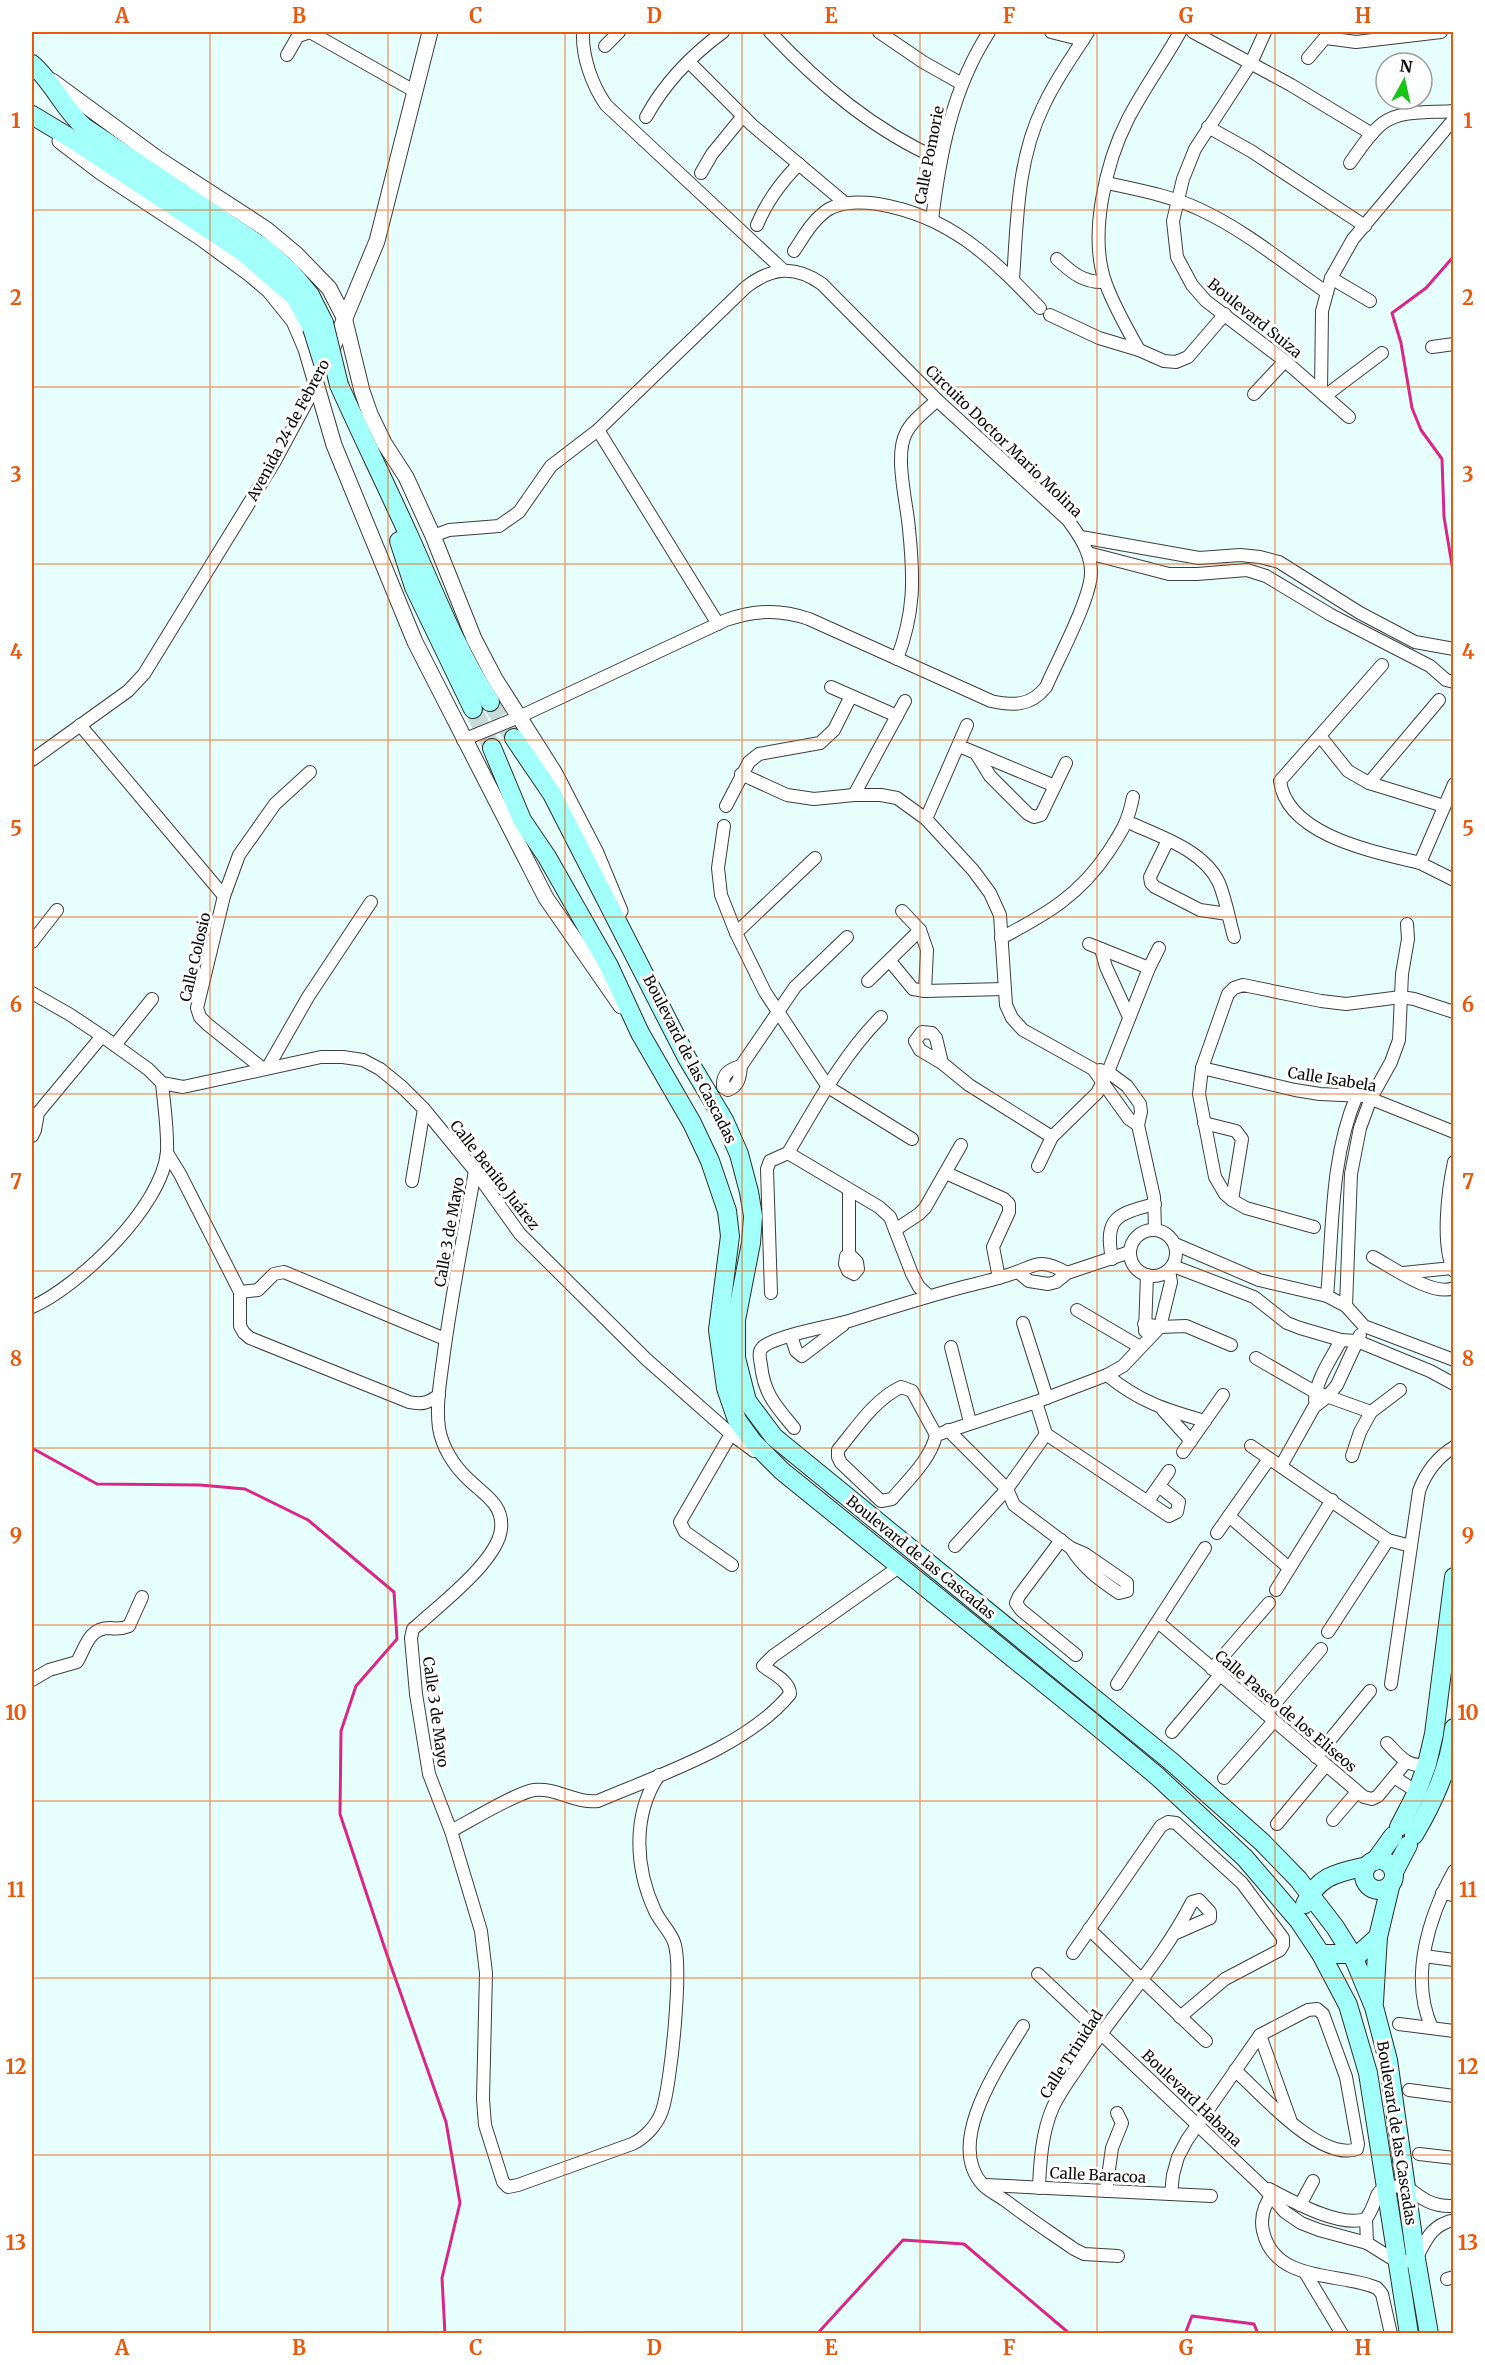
<svg xmlns="http://www.w3.org/2000/svg" width="1485" height="2365" viewBox="0 0 1485 2365" font-family="Merriweather,serif">
	<style>
		.lines { fill: none; stroke-linecap: round; stroke-linejoin: round }
		.stream { stroke: #da2688; stroke-width: 3 }
		.secondary-tunnel { stroke: #c6dad8; stroke-width: 18; stroke-dasharray: 18 9; stroke-linecap: butt }
		.minor-casing { stroke: #3d3d3d; stroke-width: 14 }
		.tertiary-casing { stroke: #3d3d3d; stroke-width: 17 }
		.secondary-casing { stroke: #2c2c2c; stroke-width: 20 }
		.minor { stroke: #fff; stroke-width: 12 }
		.tertiary { stroke: #fff; stroke-width: 15 }
		.secondary { stroke: #a2fffa; stroke-width: 18 }
		.secondary-bridge-casing { stroke: #2c2c2c; stroke-width: 20; stroke-linecap: butt }
		.secondary-bridge { stroke: #a2fffa; stroke-width: 18 }
		.grid { fill: none; stroke: #e8590c; stroke-width: 1.5; stroke-opacity: 0.55 }
		.labels { text-anchor: middle; dominant-baseline: central; stroke-width: 6; stroke-linejoin: round; paint-order: stroke }
		.street-label { font-size: 15px; fill: #0a0a0a; stroke: #fff }
		.neatline { fill: none; stroke: #e8590c; stroke-width: 2 }
		.grid-label { font-size: 20px; text-anchor: middle; font-weight: bold; fill: #e8590c }
	</style>
	<rect width="100%" height="100%" fill="#e7fffc"/>
	<g class="lines">
		<g class="stream">
			<polyline points="1454,256 1426,288 1392,313 1401,343 1412,408 1421,430 1442,459 1444,517 1454,577"/>
			<polyline points="32,1448 97,1484 200,1485 245,1489 308,1520 394,1592 397,1639 356,1686 341,1731 340,1814 385,1949 446,2122 460,2203 442,2278 445,2334"/>
			<polyline points="817,2334 903,2240 964,2244 1070,2334"/>
			<polyline points="1185,2334 1192,2316 1254,2324 1258,2334"/>
		</g>
		<g class="secondary-tunnel">
			<polyline points="490,702 514,738"/>
			<polyline points="473,709 492,748"/>
		</g>
		<defs>
			<g id="minor">
				<path d="M583,32C582,57 592,85 606,105L782,269"/>
				<path d="M770,32C819,84 874,131 941,160"/>
				<polyline points="879,32 923,62 962,84"/>
				<polyline points="1051,32 1083,40"/>
				<polyline points="1193,32 1291,85 1372,134"/>
				<polyline points="1265,32 1251,63 1195,149 1183,179 1173,221 1177,257 1192,285 1206,301 1285,361 1349,417"/>
				<polyline points="1326,38 1356,42 1441,32"/>
				<polyline points="605,46 619,32"/>
				<polyline points="287,55 298,36 310,32 416,92"/>
				<polyline points="1308,58 1330,32"/>
				<polyline points="689,62 752,125 845,203"/>
				<path d="M646,117C664,84 693,54 723,32"/>
				<polyline points="1208,127 1251,151 1365,226"/>
				<path d="M1350,163C1360,149 1370,133 1383,123C1402,109 1432,113 1454,111"/>
				<polyline points="701,173 712,154 743,116"/>
				<path d="M1107,183C1139,190 1172,196 1201,210C1246,231 1285,264 1326,292"/>
				<path d="M932,220C940,154 952,89 989,32"/>
				<path d="M757,225C767,201 780,183 799,164"/>
				<path d="M794,251C804,236 813,219 829,209C844,201 861,202 878,204C950,216 991,257 1040,308"/>
				<path d="M1057,259C1072,273 1084,283 1105,282"/>
				<polyline points="1331,278 1370,301"/>
				<path d="M1013,280C1017,222 1017,160 1043,107C1055,80 1073,56 1088,32"/>
				<polyline points="1050,315 1099,338 1139,350 1164,361 1176,362 1188,357 1225,314"/>
				<polyline points="1432,347 1454,344"/>
				<path d="M1139,350C1127,329 1114,306 1106,284C1088,236 1106,162 1128,119C1144,88 1164,61 1180,32"/>
				<polyline points="1321,392 1322,311 1331,278 1353,239 1454,119"/>
				<polyline points="1254,394 1285,361"/>
				<polyline points="1325,396 1382,353"/>
				<polyline points="598,430 718,624"/>
				<path d="M433,536L449,530L499,526L519,512L551,466L598,430L746,287C772,267 795,265 822,284L937,400L1068,520C1079,535 1090,551 1091,570C1093,595 1057,661 1046,687C1031,706 1014,706 991,701L809,619C780,609 755,610 726,620L519,717L463,740"/>
				<polyline points="1081,537 1199,558 1240,555 1260,557 1279,562 1360,613 1415,642 1454,649"/>
				<polyline points="1088,553 1169,574 1197,574 1247,570 1266,576 1331,615 1430,666 1446,680 1454,682"/>
				<path d="M897,659C915,612 914,578 909,529C907,503 894,456 906,433C912,420 927,410 937,400"/>
				<path d="M1382,665L1280,781C1287,836 1376,852 1420,863"/>
				<polyline points="831,687 897,716"/>
				<polyline points="80,725 224,896"/>
				<polyline points="1320,736 1348,771 1369,783 1444,806"/>
				<polyline points="959,746 1055,786"/>
				<polyline points="977,755 990,776 1028,814 1034,817 1041,815 1066,763"/>
				<polyline points="32,760 128,691 144,674 275,461 315,387"/>
				<polyline points="741,774 787,795 814,799 854,795 881,795 897,798 926,819 973,870 990,893 1000,915 1006,1005 1012,1018 1023,1030 1093,1069 1129,1119 1138,1125"/>
				<polyline points="1369,783 1439,700"/>
				<polyline points="1454,784 1420,863 1454,880"/>
				<polyline points="854,795 905,701"/>
				<polyline points="726,806 749,762 759,754 820,743 834,730 851,696"/>
				<polyline points="926,819 967,725"/>
				<path d="M1128,822C1159,836 1204,850 1219,883C1226,900 1229,919 1234,937"/>
				<polyline points="724,826 718,868 721,895 736,933 765,992 828,1087 912,1139"/>
				<polyline points="1168,840 1150,877 1151,883 1155,887 1200,910 1228,914"/>
				<polyline points="902,911 920,930 927,950 925,991"/>
				<polyline points="736,933 815,858"/>
				<path d="M1001,938C1047,914 1080,895 1109,851C1122,831 1128,822 1133,797"/>
				<polyline points="32,942 57,910"/>
				<polyline points="1089,944 1149,968"/>
				<polyline points="1101,949 1106,967 1129,1017"/>
				<polyline points="890,961 913,989 925,991 1004,989"/>
				<polyline points="868,981 920,930"/>
				<polyline points="32,993 69,1014 102,1036 148,1069 162,1083 183,1087 321,1057 343,1057 363,1060 380,1069 402,1087 424,1109 475,1171 520,1234 646,1359 731,1434 754,1451"/>
				<polyline points="115,1045 152,999"/>
				<polyline points="942,1063 936,1038 932,1033 922,1032 915,1041 920,1050 942,1063 969,1085 1052,1137"/>
				<path d="M741,1066C729,1069 722,1074 723,1087L728,1090C739,1086 740,1077 741,1066L795,987L847,937"/>
				<polyline points="268,1067 308,997 371,902"/>
				<polyline points="262,1068 207,1024 200,1017 197,1008 224,896 239,855 275,804 310,772"/>
				<polyline points="1202,1068 1295,1090 1320,1094 1364,1096 1454,1132"/>
				<polyline points="1100,1070 1108,1072 1127,1086 1140,1104 1141,1112 1138,1125 1154,1197 1155,1229"/>
				<polyline points="1204,1123 1236,1131 1242,1139 1232,1200"/>
				<polyline points="32,1136 35,1130 38,1113 102,1036"/>
				<path d="M167,1153L180,1174L240,1292V1326L244,1333L250,1338L409,1402C422,1405 428,1403 439,1395"/>
				<polyline points="788,1153 879,1207 890,1217 912,1274 919,1287 929,1296"/>
				<path d="M788,1153C816,1106 842,1056 881,1017"/>
				<path d="M1454,1162C1448,1190 1441,1245 1454,1271"/>
				<polyline points="1038,1166 1052,1137 1097,1093 1108,1072 1149,968 1159,948"/>
				<path d="M475,1171C464,1234 451,1297 443,1360C440,1382 436,1406 439,1428C442,1447 454,1466 468,1479C483,1494 504,1504 501,1529C498,1560 442,1603 419,1624L413,1629L411,1638L416,1694L429,1774L451,1831L481,1931L486,1973L483,2099L485,2125L503,2182L508,2187L518,2185L632,2144C645,2138 657,2125 662,2111C671,2085 683,1966 674,1942C670,1931 660,1922 655,1911C635,1868 632,1815 659,1775"/>
				<polyline points="946,1173 1004,1199 1009,1204 1009,1212 993,1247 999,1278"/>
				<polyline points="412,1181 424,1109"/>
				<polyline points="849,1190 849,1254 846,1256 845,1264 848,1271 854,1274 858,1269 857,1262 849,1254"/>
				<polyline points="1314,1227 1246,1208 1232,1200 1225,1194 1215,1177 1199,1094 1202,1068 1228,994 1234,988 1243,985 1321,1001 1346,1004 1401,997 1414,999 1454,1012"/>
				<circle cx="1153" cy="1253" r="23"/>
				<polyline points="895,1230 919,1214 925,1208 961,1145"/>
				<polyline points="1175,1244 1259,1280 1327,1296 1346,1306 1364,1326 1454,1360"/>
				<path d="M1373,1257C1392,1267 1433,1297 1454,1288"/>
				<path d="M1112,1259C1104,1217 1117,1214 1155,1204"/>
				<polyline points="1173,1266 1254,1297 1287,1323 1300,1328 1341,1340 1357,1341 1430,1371 1454,1384"/>
				<polyline points="1018,1272 1029,1281 1048,1284 1056,1282 1067,1273 1130,1252"/>
				<polyline points="1403,1273 1452,1268"/>
				<polyline points="240,1292 258,1290 274,1274 284,1272 445,1339"/>
				<polyline points="771,1293 767,1169 770,1161 788,1153"/>
				<path d="M1327,1296C1333,1229 1330,1158 1357,1095L1363,1093"/>
				<polyline points="1346,1306 1351,1174 1360,1128 1371,1098 1391,1062 1399,1040 1402,974 1408,939 1407,924"/>
				<path d="M32,1307C79,1286 162,1207 167,1152C168,1130 164,1105 162,1083"/>
				<polyline points="1077,1310 1140,1347"/>
				<polyline points="1023,1323 1047,1398"/>
				<polyline points="1144,1324 1160,1327 1186,1326 1231,1345"/>
				<polyline points="1145,1331 1147,1275"/>
				<polyline points="791,1336 796,1351 802,1356 843,1325"/>
				<polyline points="951,1347 970,1422"/>
				<polyline points="1256,1358 1315,1392 1371,1412"/>
				<path d="M1107,1375C1138,1401 1166,1410 1205,1421"/>
				<path d="M901,1387L912,1391L936,1435C931,1459 907,1481 892,1499L881,1501L841,1463L838,1457V1450C857,1427 874,1400 901,1387Z"/>
				<path d="M1315,1400C1316,1379 1332,1358 1341,1340"/>
				<polyline points="1036,1402 1046,1434 1169,1516 1177,1512 1179,1502 1159,1486"/>
				<polyline points="1163,1410 1191,1441"/>
				<path d="M794,1428C776,1406 764,1394 761,1365C760,1359 758,1352 762,1348C772,1336 832,1326 849,1321C887,1309 925,1297 963,1287C978,1283 993,1280 1008,1275C1035,1267 1037,1256 1067,1273"/>
				<path d="M948,1430L1007,1489L1014,1505L1071,1548L1085,1554L1127,1583V1591L1119,1593C1100,1580 1083,1568 1071,1548"/>
				<polyline points="731,1434 680,1522 685,1532 732,1565"/>
				<polyline points="936,1435 1036,1402 1107,1375 1123,1366 1160,1327 1171,1282 1169,1270"/>
				<polyline points="1251,1446 1388,1540 1411,1546"/>
				<polyline points="1183,1452 1223,1395"/>
				<polyline points="1352,1456 1360,1432 1371,1412 1400,1390"/>
				<polyline points="1281,1466 1314,1407 1327,1397 1337,1385 1360,1335"/>
				<polyline points="1148,1501 1169,1471"/>
				<polyline points="1229,1516 1289,1568"/>
				<polyline points="1217,1533 1269,1459"/>
				<polyline points="1061,1540 1019,1596 1016,1603 1021,1610 1076,1655"/>
				<polyline points="955,1546 1007,1489 1046,1434"/>
				<polyline points="1276,1590 1332,1500"/>
				<polyline points="1158,1622 1364,1797 1372,1799 1378,1796 1406,1762"/>
				<polyline points="1328,1632 1388,1540"/>
				<polyline points="1212,1669 1269,1603"/>
				<path d="M32,1680L49,1670L77,1662C86,1647 88,1628 110,1628C117,1629 122,1629 129,1626L142,1597"/>
				<polyline points="1117,1684 1205,1548"/>
				<path d="M1391,1684L1419,1491C1426,1472 1436,1458 1454,1447"/>
				<polyline points="1266,1714 1321,1649"/>
				<polyline points="1172,1732 1220,1675"/>
				<path d="M1387,1743C1399,1755 1408,1769 1427,1764"/>
				<polyline points="1316,1757 1370,1691"/>
				<polyline points="1394,1777 1417,1792"/>
				<polyline points="1224,1778 1274,1721"/>
				<polyline points="1333,1820 1357,1792"/>
				<polyline points="1277,1824 1326,1765"/>
				<path d="M451,1831C470,1821 516,1793 534,1790C556,1787 576,1804 598,1801C659,1775 748,1746 790,1694C790,1681 772,1673 763,1666L773,1656L899,1567"/>
				<polyline points="1442,1893 1454,1895"/>
				<polyline points="1089,1929 1206,2041"/>
				<polyline points="1073,1953 1161,1826 1168,1822 1176,1823 1242,1883 1283,1938 1283,1945 1280,1950 1225,1979 1180,2017"/>
				<polyline points="1424,1956 1454,1960"/>
				<path d="M1038,1974L1262,2186L1285,2212L1301,2223L1319,2230L1367,2243L1399,2263L1416,2259C1426,2240 1431,2225 1454,2220"/>
				<polyline points="1399,2024 1454,2031"/>
				<path d="M1023,2026C1000,2064 944,2143 983,2185C989,2191 999,2196 1006,2201C1028,2218 1051,2233 1074,2249L1084,2254L1118,2256"/>
				<path d="M1432,2028C1409,1978 1429,1916 1454,1871"/>
				<polyline points="1260,2035 1290,2119"/>
				<polyline points="1409,2090 1454,2096"/>
				<polyline points="1419,2154 1454,2158"/>
				<polyline points="985,2185 1211,2196"/>
				<path d="M1039,2188C1040,2161 1042,2132 1053,2107C1060,2092 1071,2077 1080,2064C1116,2009 1162,1961 1192,1902L1199,1900L1210,1912V1918L1176,1933"/>
				<path d="M1269,2189C1292,2201 1340,2228 1366,2219C1383,2194 1368,2187 1406,2186C1422,2199 1432,2207 1454,2206"/>
				<polyline points="1106,2191 1112,2148 1122,2123 1117,2113"/>
				<path d="M1274,2192C1265,2203 1260,2217 1263,2231C1275,2284 1341,2272 1377,2288L1382,2294L1391,2334"/>
				<path d="M1171,2194L1173,2175L1178,2157L1187,2140L1260,2035L1308,2010L1317,2009L1323,2014L1346,2077L1358,2144L1357,2149C1320,2162 1260,2093 1235,2070"/>
				<polyline points="1300,2205 1313,2181"/>
				<polyline points="1366,2219 1367,2243"/>
				<polyline points="1306,2274 1342,2334"/>
				<polyline points="1447,2279 1454,2277"/>
			</g>
			<g id="tertiary">
				<polyline points="52,81 157,158 266,229 296,254 329,288 344,317 362,391 370,414 384,443 406,477 433,536 474,639 495,679 554,772 596,853 620,911"/>
				<polyline points="60,141 102,173 201,238 250,274 269,290 294,321 306,349 334,445 415,642 546,898 621,1006"/>
				<polyline points="330,354 377,241 430,32"/>
			</g>
			<g id="secondary">
				<path d="M32,64C53,82 63,108 84,127L264,248L290,271L310,295L324,323"/>
				<polyline points="32,115 72,139 243,252 295,297 312,328"/>
				<path d="M339,385C362,436 387,487 410,538C435,594 457,651 490,702"/>
				<polyline points="399,541 414,587 473,709"/>
				<polyline points="514,738 552,794 687,1058 724,1120 739,1154 749,1192 753,1216 751,1243 736,1320 736,1358 747,1401 774,1437 1172,1762 1262,1842 1298,1879 1335,1927 1352,1954 1374,2007 1388,2060 1416,2259 1429,2334"/>
				<polyline points="492,748 522,820 547,857 609,966 640,1033 692,1123 710,1161 727,1211 730,1236 718,1330 726,1388 737,1420 753,1442 782,1471 1092,1722 1157,1776 1245,1858 1299,1921 1321,1954 1348,2005 1368,2073 1409,2334"/>
				<polyline points="1399,1827 1417,1792 1427,1764 1434,1734 1454,1577"/>
				<path d="M1414,1835C1434,1801 1449,1768 1454,1728"/>
				<circle cx="1379" cy="1875" r="15"/>
				<polyline points="1375,1861 1393,1836"/>
				<polyline points="1394,1872 1408,1845"/>
				<path d="M1305,1904C1319,1875 1337,1873 1367,1866"/>
				<polyline points="1321,1954 1359,1954 1378,1937 1390,1887"/>
				<polyline points="1374,2002 1378,1937"/>
			</g>
		</defs>
		<use href="#minor" class="minor-casing"/>
		<use href="#tertiary" class="tertiary-casing"/>
		<use href="#secondary" class="secondary-casing"/>
		<use href="#minor" class="minor"/>
		<use href="#tertiary" class="tertiary"/>
		<use href="#secondary" class="secondary"/>
		<defs>
			<g id="secondary-bridge">
				<polyline points="324,323 339,385"/>
				<polyline points="312,328 323,363"/>
			</g>
		</defs>
		<use href="#secondary-bridge" class="secondary-bridge-casing"/>
		<use href="#secondary-bridge" class="secondary-bridge"/>
	</g>
	<path class="grid" d="M210,32V2334M388,32V2334M565,32V2334M742,32V2334M920,32V2334M1097,32V2334M1275,32V2334M32,210H1454M32,387H1454M32,564H1454M32,740H1454M32,917H1454M32,1094H1454M32,1271H1454M32,1448H1454M32,1625H1454M32,1801H1454M32,1978H1454M32,2155H1454"/>
	<g class="labels">
		<g class="street-label">
			<text transform="translate(929 155) rotate(-79)">Calle Pomorie</text>
			<text transform="translate(1255 318) rotate(39)">Boulevard Suiza</text>
			<text transform="translate(288 430) rotate(-62)">Avenida 24 de Febrero</text>
			<text transform="translate(1004 441) rotate(44)">Circuito Doctor Mario Molina</text>
			<text transform="translate(195 957) rotate(-77)">Calle Colosio</text>
			<text transform="translate(690 1059) rotate(63)">Boulevard de las Cascadas</text>
			<text transform="translate(1332 1079) rotate(9)">Calle Isabela</text>
			<text transform="translate(495 1175) rotate(52)">Calle Benito Juárez</text>
			<text transform="translate(449 1232) rotate(-80)">Calle 3 de Mayo</text>
			<text transform="translate(921 1557) rotate(39)">Boulevard de las Cascadas</text>
			<text transform="translate(1286 1711) rotate(40)">Calle Paseo de los Eliseos</text>
			<text transform="translate(436 1712) rotate(82)">Calle 3 de Mayo</text>
			<text transform="translate(1071 2054) rotate(-57)">Calle Trinidad</text>
			<text transform="translate(1192 2098) rotate(44)">Boulevard Habana</text>
			<text transform="translate(1397 2133) rotate(81)">Boulevard de las Cascadas</text>
			<text transform="translate(1098 2175) rotate(3)">Calle Baracoa</text>
		</g>
	</g>
	<rect width="1485" height="2365" fill="none" stroke="#ffffff" stroke-width="66"/>
	<g transform="translate(1404 81) rotate(8)"><circle r="28" fill="#ffffff" stroke="#9d9d9d" stroke-width="1.5"/>
	<path d="M0-4.5L10 22L0 15L-10 22Z" fill="#17c518"/>
	<text y="-9" font-size="16" font-weight="bold" text-anchor="middle" fill="#0a0a0a">N</text>
	</g>
	<rect x="33" y="33" width="1419" height="2299" class="neatline"/>
	<g class="grid-label">
		<text x="122" y="23">A</text>
		<text x="299" y="23">B</text>
		<text x="476" y="23">C</text>
		<text x="654" y="23">D</text>
		<text x="831" y="23">E</text>
		<text x="1009" y="23">F</text>
		<text x="1186" y="23">G</text>
		<text x="1363" y="23">H</text>
		<text x="16" y="128">1</text>
		<text x="1468" y="128">1</text>
		<text x="16" y="305">2</text>
		<text x="1468" y="305">2</text>
		<text x="16" y="482">3</text>
		<text x="1468" y="482">3</text>
		<text x="16" y="659">4</text>
		<text x="1468" y="659">4</text>
		<text x="16" y="836">5</text>
		<text x="1468" y="836">5</text>
		<text x="16" y="1012">6</text>
		<text x="1468" y="1012">6</text>
		<text x="16" y="1189">7</text>
		<text x="1468" y="1189">7</text>
		<text x="16" y="1366">8</text>
		<text x="1468" y="1366">8</text>
		<text x="16" y="1543">9</text>
		<text x="1468" y="1543">9</text>
		<text x="16" y="1720">10</text>
		<text x="1468" y="1720">10</text>
		<text x="16" y="1897">11</text>
		<text x="1468" y="1897">11</text>
		<text x="16" y="2074">12</text>
		<text x="1468" y="2074">12</text>
		<text x="16" y="2250">13</text>
		<text x="1468" y="2250">13</text>
		<text x="122" y="2355">A</text>
		<text x="299" y="2355">B</text>
		<text x="476" y="2355">C</text>
		<text x="654" y="2355">D</text>
		<text x="831" y="2355">E</text>
		<text x="1009" y="2355">F</text>
		<text x="1186" y="2355">G</text>
		<text x="1363" y="2355">H</text>
	</g>
</svg>
